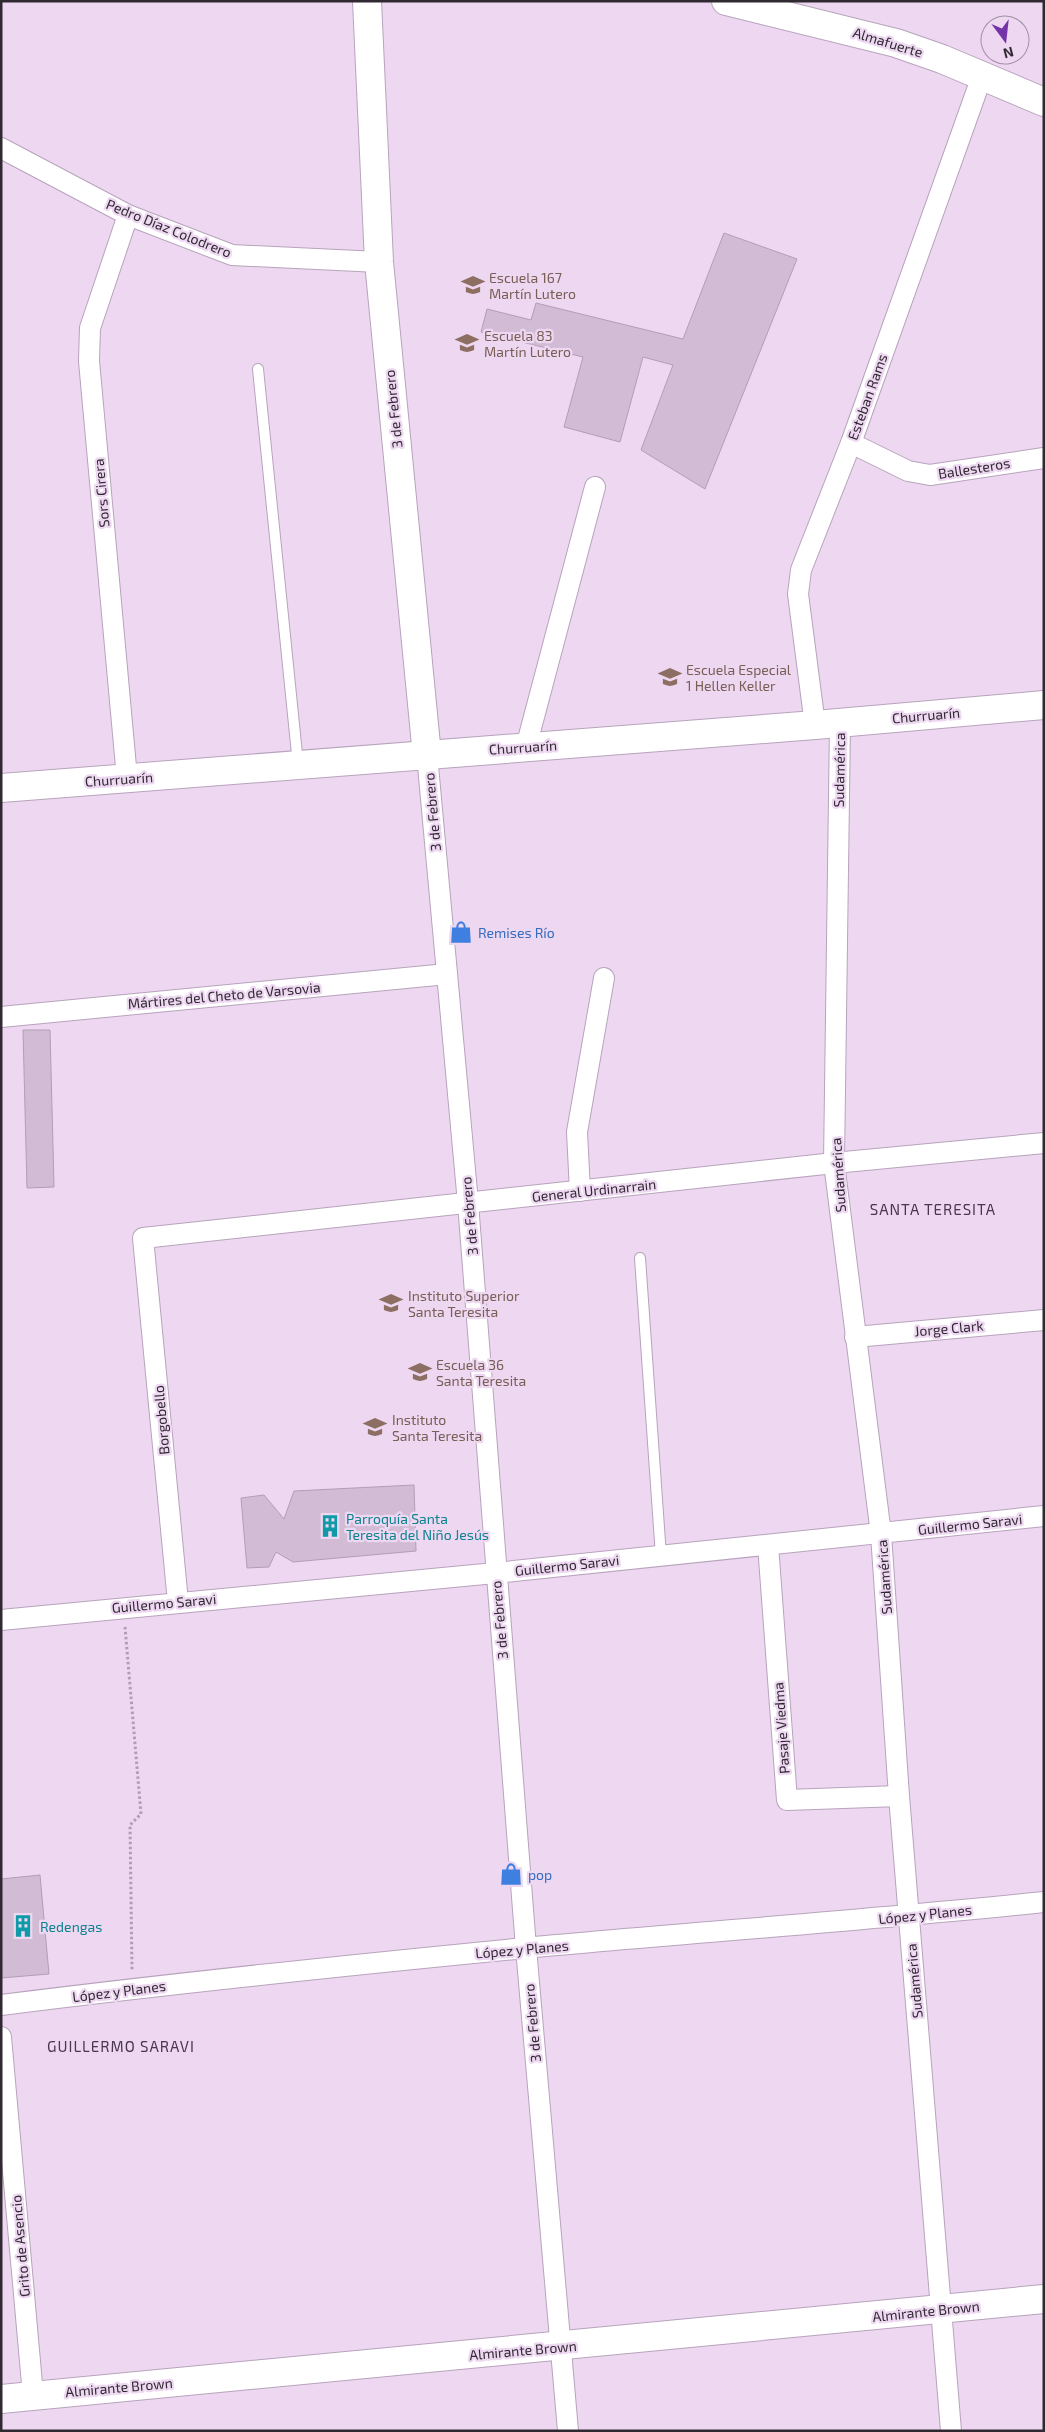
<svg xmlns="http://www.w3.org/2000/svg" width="1045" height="2432" viewBox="0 0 1045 2432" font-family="'Exo 2',sans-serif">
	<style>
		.building { fill: #d2bcd5; stroke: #b39eb6 }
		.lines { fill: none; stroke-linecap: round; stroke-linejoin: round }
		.lane-casing { stroke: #b8a3bc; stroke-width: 12 }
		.street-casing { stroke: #b8a3bc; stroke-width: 22 }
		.secondary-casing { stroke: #b8a3bc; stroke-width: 30 }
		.primary-casing { stroke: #b8a3bc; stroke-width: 30 }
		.path { stroke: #af9eb2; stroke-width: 3; stroke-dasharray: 2.5 2.5; stroke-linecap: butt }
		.lane { stroke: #fff; stroke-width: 10 }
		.street { stroke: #fff; stroke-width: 20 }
		.secondary { stroke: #fff; stroke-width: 28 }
		.primary { stroke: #fff; stroke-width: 28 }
		.labels { text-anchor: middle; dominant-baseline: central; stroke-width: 4.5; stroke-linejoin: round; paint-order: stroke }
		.street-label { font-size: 14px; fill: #312932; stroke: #edd7f1 }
		.education-label { font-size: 14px; fill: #785e54; stroke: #edd7f1; text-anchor: start }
		.shop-label { font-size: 14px; fill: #366cbe; stroke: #edd7f1; text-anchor: start }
		.culture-label { font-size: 14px; fill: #0d838f; stroke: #edd7f1; text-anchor: start }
		.neighbourhood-label { font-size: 15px; letter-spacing: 1px; fill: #49374c; stroke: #edd7f1 }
	</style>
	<rect width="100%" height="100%" fill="#edd7f1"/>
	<g class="building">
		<polygon points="724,233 797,259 705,489 641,450 673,365 643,357 620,442 564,427 583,357 481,332 487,309 531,320 536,303 683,339"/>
		<polygon points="23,1030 50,1030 54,1187 27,1188"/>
		<polygon points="414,1485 416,1551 293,1562 276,1552 269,1567 247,1568 241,1498 264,1495 284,1519 294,1491"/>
		<polygon points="40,1875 49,1974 1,1978 1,1879"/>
	</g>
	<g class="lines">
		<defs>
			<g id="lane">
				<polyline points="258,369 298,764"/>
				<polyline points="640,1258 661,1556"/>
			</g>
			<g id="street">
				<polyline points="1,148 128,215 232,255 379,262"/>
				<polyline points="851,443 908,471 930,475 1044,458"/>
				<polyline points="840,723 834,1163 881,1534 899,1796 951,2431"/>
				<polyline points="815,725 798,594 801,570 851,443 982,76"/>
				<polyline points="526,747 595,487"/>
				<polyline points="427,755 468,1203 526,1948 568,2431"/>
				<polyline points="127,778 89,361 90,328 128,215"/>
				<polyline points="1,1017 447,974"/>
				<polyline points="580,1191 577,1132 604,978"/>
				<polyline points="855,1337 1044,1320"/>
				<polyline points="768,1545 787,1800 899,1796"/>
				<polyline points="178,1602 143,1238 834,1163 1044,1143"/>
				<polyline points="1,1620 495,1573 1044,1516"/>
				<path d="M1,2005C175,1983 350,1965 525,1948C698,1932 871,1920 1044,1902"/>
				<polyline points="1,2037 33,2395"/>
			</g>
			<g id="secondary">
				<polyline points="367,1 379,262 427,755"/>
				<polyline points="1,788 815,725 1044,705"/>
				<polyline points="1,2399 1044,2299"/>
			</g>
			<polyline id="primary" points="726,1 896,43 942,59 1044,102"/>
		</defs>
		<use href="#lane" class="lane-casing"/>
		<use href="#street" class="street-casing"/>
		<use href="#secondary" class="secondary-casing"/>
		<use href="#primary" class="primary-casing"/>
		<polyline class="path" points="125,1627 141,1814 130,1825 132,1970"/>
		<use href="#lane" class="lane"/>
		<use href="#street" class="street"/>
		<use href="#secondary" class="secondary"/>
		<use href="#primary" class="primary"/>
	</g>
	<defs>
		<symbol id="school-bare" viewBox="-9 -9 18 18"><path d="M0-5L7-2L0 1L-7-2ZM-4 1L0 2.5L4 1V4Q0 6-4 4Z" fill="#8d6e63" stroke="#edd7f1" stroke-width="2.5" paint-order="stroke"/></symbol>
		<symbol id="shop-bare" viewBox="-9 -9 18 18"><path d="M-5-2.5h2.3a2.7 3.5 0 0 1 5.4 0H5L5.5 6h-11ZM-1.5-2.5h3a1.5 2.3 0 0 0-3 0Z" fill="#3f7fe0" stroke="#edd7f1" stroke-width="2.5" paint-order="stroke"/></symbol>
		<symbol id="university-bare" viewBox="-9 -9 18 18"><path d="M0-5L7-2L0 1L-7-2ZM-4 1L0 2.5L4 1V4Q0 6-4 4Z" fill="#8d6e63" stroke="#edd7f1" stroke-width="2.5" paint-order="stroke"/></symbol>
		<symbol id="building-bare" viewBox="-9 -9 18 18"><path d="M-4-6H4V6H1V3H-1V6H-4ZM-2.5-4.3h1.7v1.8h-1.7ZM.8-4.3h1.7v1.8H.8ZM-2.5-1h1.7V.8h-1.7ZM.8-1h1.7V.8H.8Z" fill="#0f9aa8" stroke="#edd7f1" stroke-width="2.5" paint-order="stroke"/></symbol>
	</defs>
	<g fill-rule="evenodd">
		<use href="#school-bare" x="457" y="269" width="32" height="32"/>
		<use href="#school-bare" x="451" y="327" width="32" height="32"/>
		<use href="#school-bare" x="654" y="661" width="32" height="32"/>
		<use href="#shop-bare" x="445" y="916" width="32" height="32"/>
		<use href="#university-bare" x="375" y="1287" width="32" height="32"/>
		<use href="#school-bare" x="404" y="1356" width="32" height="32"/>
		<use href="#school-bare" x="359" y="1411" width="32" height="32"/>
		<use href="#building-bare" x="314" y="1510" width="32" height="32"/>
		<use href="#shop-bare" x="495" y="1858" width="32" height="32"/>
		<use href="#building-bare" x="7" y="1910" width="32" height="32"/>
	</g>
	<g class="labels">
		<g class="street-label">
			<text transform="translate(888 42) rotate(17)">Almafuerte</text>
			<text transform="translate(169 228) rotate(22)">Pedro Díaz Colodrero</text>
			<text transform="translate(867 397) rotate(-70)">Esteban Rams</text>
			<text transform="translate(393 409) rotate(-96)">3 de Febrero</text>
			<text transform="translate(974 468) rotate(-9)">Ballesteros</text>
			<text transform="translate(101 493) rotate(-95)">Sors Cirera</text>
			<text transform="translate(926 715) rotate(-5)">Churruarín</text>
			<text transform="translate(523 747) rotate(-4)">Churruarín</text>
			<text transform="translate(839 770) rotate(-89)">Sudamérica</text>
			<text transform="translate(119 779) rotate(-4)">Churruarín</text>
			<text transform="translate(432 812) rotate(-95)">3 de Febrero</text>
			<text transform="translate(224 995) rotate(-5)">Mártires del Cheto de Varsovia</text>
			<text transform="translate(838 1175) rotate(-94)">Sudamérica</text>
			<text transform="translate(594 1190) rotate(-6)">General Urdinarrain</text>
			<text transform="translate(469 1216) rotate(-95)">3 de Febrero</text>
			<text transform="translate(949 1328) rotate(-5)">Jorge Clark</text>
			<text transform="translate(161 1420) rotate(-95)">Borgobello</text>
			<text transform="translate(970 1524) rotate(-6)">Guillermo Saravi</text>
			<text transform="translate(567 1565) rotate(-6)">Guillermo Saravi</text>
			<text transform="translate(884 1577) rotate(-94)">Sudamérica</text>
			<text transform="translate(164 1603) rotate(-5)">Guillermo Saravi</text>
			<text transform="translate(499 1620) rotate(-95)">3 de Febrero</text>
			<text transform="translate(781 1728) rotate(-94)">Pasaje Viedma</text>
			<text transform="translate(925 1914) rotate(-6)">López y Planes</text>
			<text transform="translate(522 1949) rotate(-5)">López y Planes</text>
			<text transform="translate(914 1981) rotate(-95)">Sudamérica</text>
			<text transform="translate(119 1991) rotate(-7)">López y Planes</text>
			<text transform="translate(532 2023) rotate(-95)">3 de Febrero</text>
			<text transform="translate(20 2246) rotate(-95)">Grito de Asencio</text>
			<text transform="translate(926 2311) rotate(-6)">Almirante Brown</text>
			<text transform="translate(523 2350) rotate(-5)">Almirante Brown</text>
			<text transform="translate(119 2387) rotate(-5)">Almirante Brown</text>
		</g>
		<g class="education-label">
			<text x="489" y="277">Escuela 167<tspan x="489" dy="16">Martín Lutero</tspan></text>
			<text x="484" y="335">Escuela 83<tspan x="484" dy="16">Martín Lutero</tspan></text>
			<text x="686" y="669">Escuela Especial<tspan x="686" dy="16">1 Hellen Keller</tspan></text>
			<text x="408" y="1295">Instituto Superior<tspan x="408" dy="16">Santa Teresita</tspan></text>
			<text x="436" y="1364">Escuela 36<tspan x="436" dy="16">Santa Teresita</tspan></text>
			<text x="392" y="1419">Instituto<tspan x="392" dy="16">Santa Teresita</tspan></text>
		</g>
		<g class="shop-label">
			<text x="478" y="932">Remises Río</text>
			<text x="528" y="1874">pop</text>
		</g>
		<g class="culture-label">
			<text x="346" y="1518">Parroquía Santa<tspan x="346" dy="16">Teresita del Niño Jesús</tspan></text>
			<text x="40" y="1926">Redengas</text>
		</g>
		<g class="neighbourhood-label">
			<text x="933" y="1209">SANTA TERESITA</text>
			<text x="121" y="2046">GUILLERMO SARAVI</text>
		</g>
	</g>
	<rect width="1045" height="2432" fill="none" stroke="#312932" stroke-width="5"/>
	<g transform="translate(1005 40) rotate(165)"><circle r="24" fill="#edd7f1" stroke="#a291a5"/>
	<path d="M0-4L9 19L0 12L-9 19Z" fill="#7334a9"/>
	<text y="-8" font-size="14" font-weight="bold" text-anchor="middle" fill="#312932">N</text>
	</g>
</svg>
